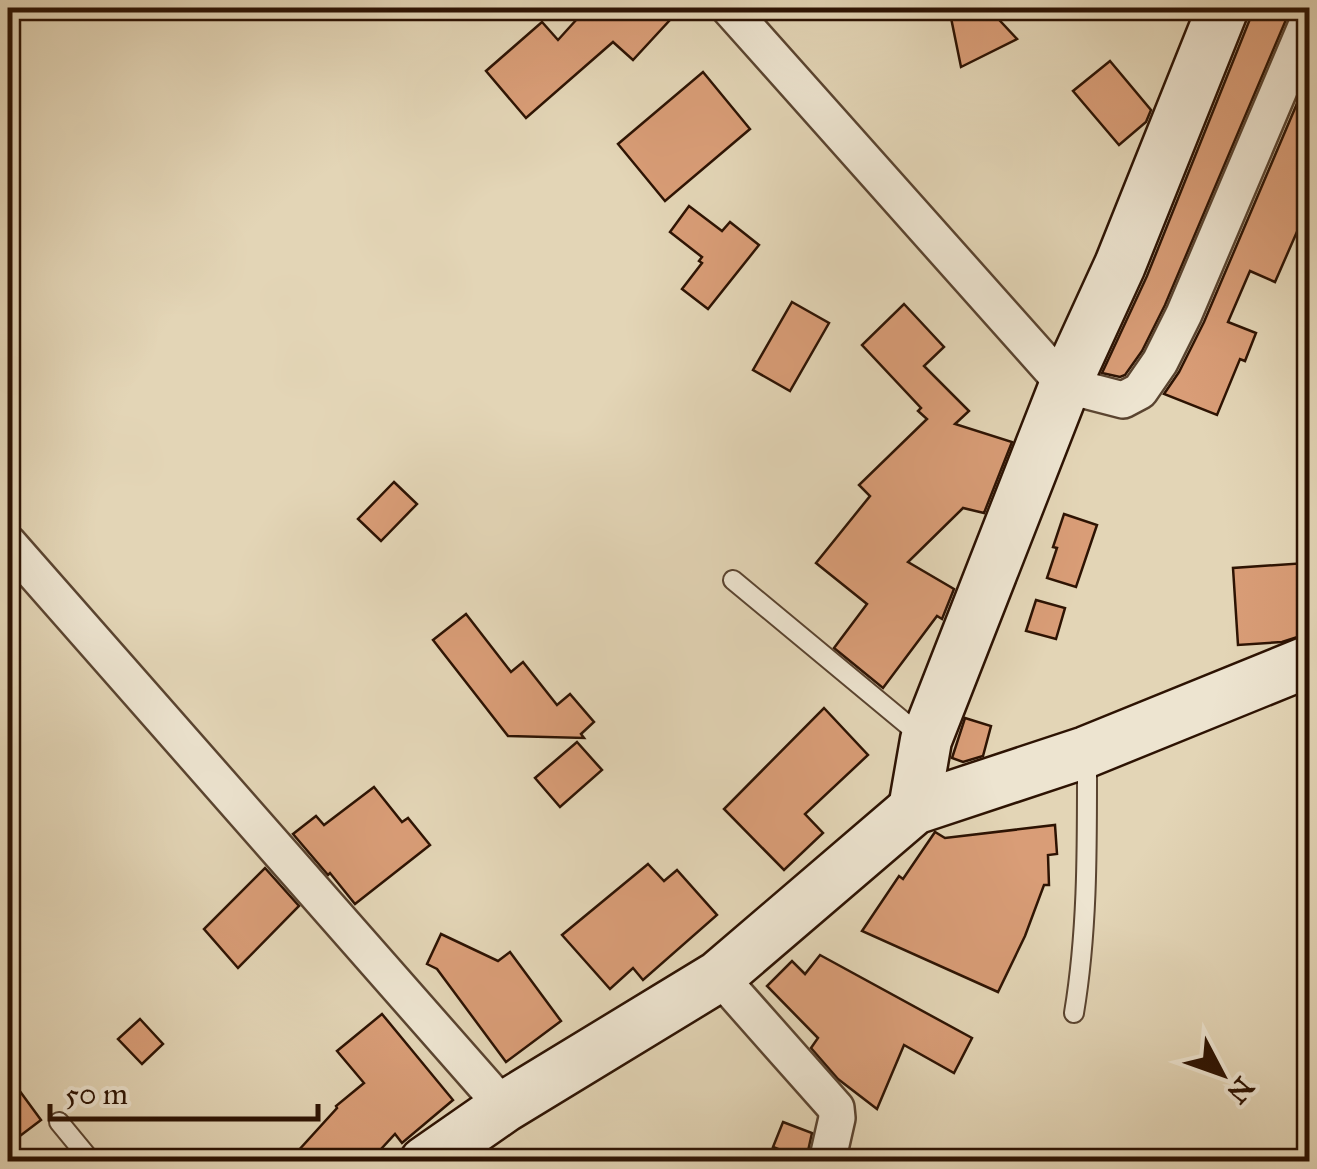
<svg xmlns="http://www.w3.org/2000/svg" width="1317" height="1169" viewBox="0 0 1317 1169" font-family="'IM FELL Great Primer',serif">
	<style>
		.building { fill: #d99d77; stroke: #2d1303; stroke-width: 2.5 }
		.lines { fill: none; stroke-linecap: round; stroke-linejoin: round }
		.lane-casing { stroke: #5a4430; stroke-width: 22 }
		.street-casing { stroke: #5a4430; stroke-width: 40 }
		.secondary-casing { stroke: #2d1303; stroke-width: 55 }
		.lane { stroke: #ede4d0; stroke-width: 18 }
		.street { stroke: #ede4d0; stroke-width: 35 }
		.secondary { stroke: #ede4d0; stroke-width: 50 }
	</style>
	<rect width="100%" height="100%" fill="#e3d5b6"/>
	<filter id="stains"><feTurbulence type="fractalNoise" baseFrequency=".002" numOctaves="4"/><feColorMatrix values="0 0 0 0 .2 0 0 0 0 .09 0 0 0 0 .02 0 0 0 .5 -.17"/></filter>
	<radialGradient id="worn" r=".72"><stop offset=".6" stop-color="#630" stop-opacity="0"/><stop offset="1" stop-color="#630" stop-opacity=".3"/></radialGradient>
	<g class="building">
		<polygon points="587,8 681,8 633,60 613,42 526,118 486,71 542,22 558,40"/>
		<polygon points="949,8 988,8 1017,39 961,67"/>
		<polygon points="1251,8 1291,8 1165,305 1142,351 1125,375 1120,377 1102,373 1147,276 1250,19"/>
		<polygon points="1110,61 1151,110 1146,122 1119,145 1073,91"/>
		<polygon points="703,72 750,129 665,201 618,144"/>
		<polygon points="1310,73 1310,202 1275,282 1250,271 1228,322 1256,333 1245,361 1240,359 1217,415 1164,394 1179,372 1204,322"/>
		<polygon points="689,206 722,231 730,222 759,245 708,309 682,289 702,263 699,261 702,257 670,232"/>
		<polygon points="792,302 829,323 790,391 753,370"/>
		<polygon points="904,304 944,347 924,366 969,411 955,424 1012,442 984,513 963,508 908,562 954,589 942,619 937,616 883,688 834,648 867,604 816,563 870,496 859,485 927,419 918,411 921,408 862,345"/>
		<polygon points="394,482 417,504 381,541 358,519"/>
		<polygon points="1064,514 1097,525 1076,587 1047,578 1057,548 1053,547"/>
		<polygon points="1306,563 1310,633 1282,642 1238,645 1233,568"/>
		<polygon points="1036,600 1065,608 1056,639 1026,631"/>
		<polygon points="466,614 511,672 523,662 557,705 570,694 594,722 581,734 584,738 508,736 433,640"/>
		<polygon points="824,708 868,755 805,814 823,833 784,870 724,809"/>
		<polygon points="965,718 991,726 983,756 963,762 952,758"/>
		<polygon points="577,742 602,770 560,807 535,778"/>
		<polygon points="374,787 402,822 408,818 430,845 355,904 330,873 328,875 293,834 316,816 324,825"/>
		<polygon points="1055,825 1057,854 1048,855 1049,885 1044,885 1025,936 998,992 862,931 899,876 903,879 935,832 945,838"/>
		<polygon points="648,864 664,881 677,870 717,915 643,980 633,968 610,989 562,935"/>
		<polygon points="265,868 299,906 238,968 204,929"/>
		<polygon points="441,934 498,961 510,952 561,1021 506,1062 437,969 427,964"/>
		<polygon points="820,955 972,1038 954,1073 904,1045 877,1109 838,1079 811,1048 818,1038 767,986 792,961 805,974"/>
		<polygon points="382,1014 453,1100 402,1143 395,1134 369,1162 288,1162 337,1108 336,1106 364,1083 337,1051"/>
		<polygon points="140,1019 163,1044 142,1064 118,1039"/>
		<polygon points="8,1075 41,1120 8,1145"/>
		<polygon points="783,1122 812,1133 806,1160 773,1147"/>
	</g>
	<g class="lines">
		<defs>
			<g id="lane">
				<polyline points="733,580 921,736"/>
				<path d="M1074,1013C1088,929 1087,843 1087,757"/>
				<polyline points="59,1122 92,1162"/>
			</g>
			<g id="street">
				<polyline points="729,8 1065,385 1123,400 1140,391 1160,362 1184,314 1310,17"/>
				<polyline points="8,543 504,1107"/>
				<polyline points="719,976 836,1108 837,1118 827,1162"/>
			</g>
			<g id="secondary">
				<polyline points="914,809 926,740 1065,385 1120,265 1223,8"/>
				<polyline points="425,1162 504,1107 719,976 914,809 1086,752 1310,661"/>
			</g>
		</defs>
		<use href="#lane" class="lane-casing"/>
		<use href="#street" class="street-casing"/>
		<use href="#secondary" class="secondary-casing"/>
		<use href="#lane" class="lane"/>
		<use href="#street" class="street"/>
		<use href="#secondary" class="secondary"/>
	</g>
	<rect width="1317" height="1169" fill="none" stroke="#e3d5b6" stroke-width="40"/>
	<rect x="10" y="10" width="1297" height="1149" fill="none" stroke="#2d1303" stroke-width="5"/>
	<rect x="20" y="20" width="1277" height="1129" fill="none" stroke="#2d1303" stroke-width="2.5"/>
	<g transform="translate(1222 1074) rotate(131)" stroke="#ede4d0" stroke-width="8" paint-order="stroke">
	<path d="M0-8L18 38L0 25L-18 38Z" fill="#2d1303"/>
	<text y="-15" font-size="28" font-weight="bold" text-anchor="middle" fill="#2d1303">N</text>
	</g>
	<path d="M50 1104v15h268v-15" fill="none" stroke="#2d1303" stroke-width="5"/>
	<text x="65" y="1104" font-size="30" fill="#2d1303" stroke="#ede4d0" stroke-width="8" paint-order="stroke">50 m</text>
	<rect width="100%" height="100%" filter="url(#stains)"/>
	<rect width="100%" height="100%" fill="url(#worn)"/>
</svg>
